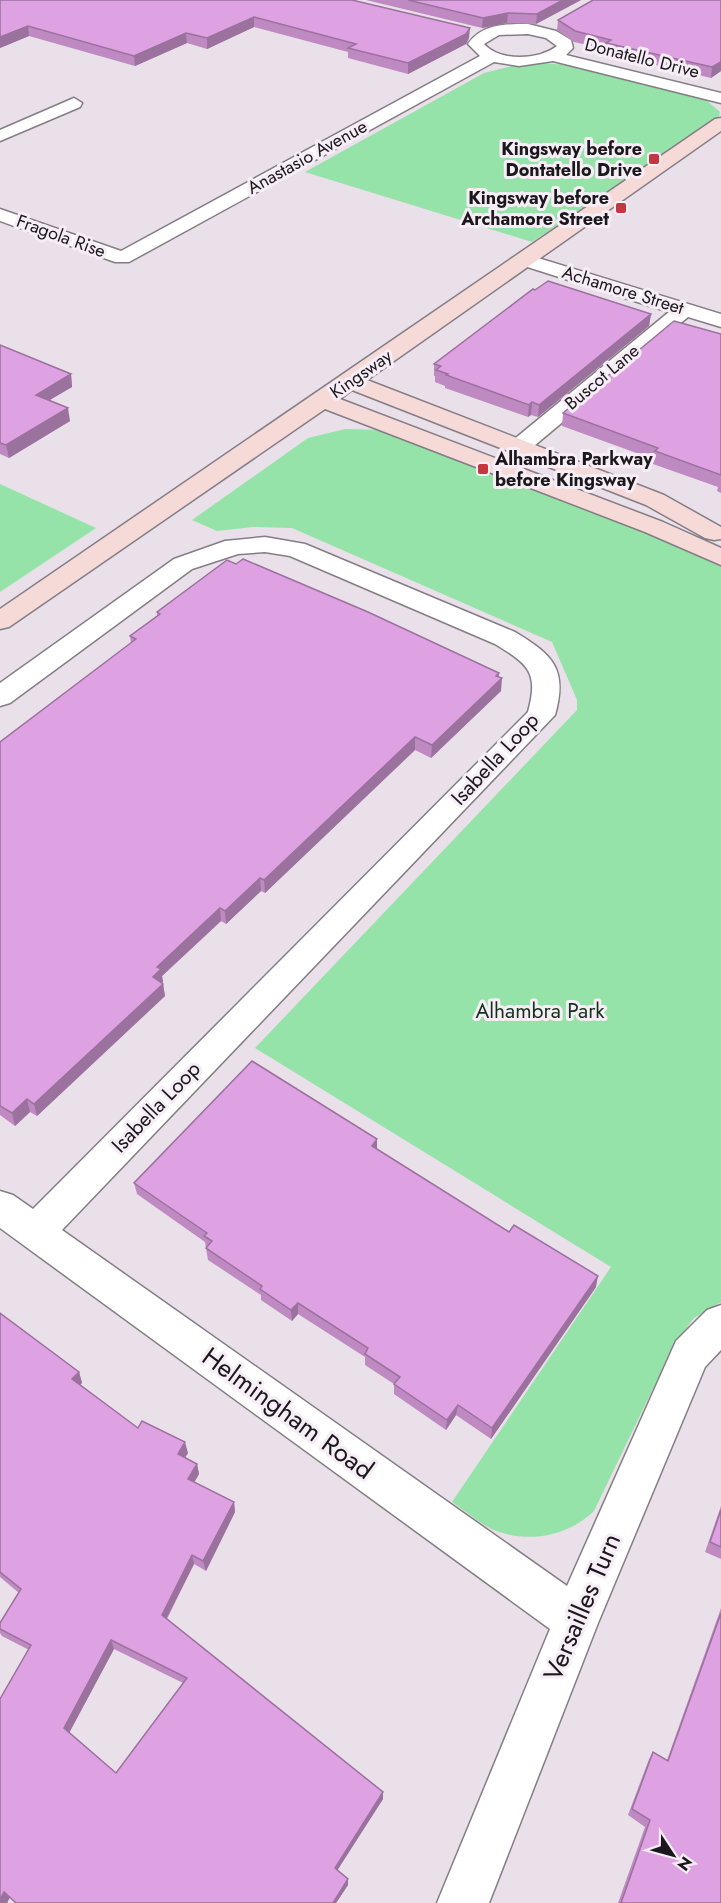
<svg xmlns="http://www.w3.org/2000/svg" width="721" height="1903" viewBox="0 0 721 1903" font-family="Jost,sans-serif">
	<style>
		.green { fill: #96e3a9 }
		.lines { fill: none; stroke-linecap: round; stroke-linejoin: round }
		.street-casing { stroke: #857d85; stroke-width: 3 }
		.secondary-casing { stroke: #857d85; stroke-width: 3 }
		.street { fill: #fff; fill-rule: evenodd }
		.secondary { fill: #f5dad8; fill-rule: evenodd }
		.wall { fill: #bf8ac2; fill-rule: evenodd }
		.shaded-wall { fill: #9b719e }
		.building { fill: #dea1e2; stroke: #9b719e; stroke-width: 1.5; fill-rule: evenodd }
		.poi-dot { fill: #c6363f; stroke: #f6edf6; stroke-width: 2 }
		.labels { text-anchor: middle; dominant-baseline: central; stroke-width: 6; stroke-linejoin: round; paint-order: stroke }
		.far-street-label { font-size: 18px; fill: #1b181b; stroke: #f6edf6 }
		.far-poi-label { font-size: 18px; font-weight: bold; fill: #1b181b; stroke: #f6edf6; text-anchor: end }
		.street-label { font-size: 21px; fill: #1b181b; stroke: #f6edf6 }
		.park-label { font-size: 21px; fill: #11321b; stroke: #f6edf6 }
		.near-street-label { font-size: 26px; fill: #1b181b; stroke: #f6edf6 }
	</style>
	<rect width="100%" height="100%" fill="#e9e0e9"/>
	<g class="green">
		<polygon points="542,63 568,65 705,99 720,112 719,117 532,242 305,172 484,73 520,64"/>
		<path d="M345,429L384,430L721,560V1302L694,1318L675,1343L594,1511C569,1535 533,1543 499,1532C483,1527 466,1511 452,1502L611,1267L255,1048L577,710V700L552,642L292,528L253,527L217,531L192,520L308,438Z"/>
		<polygon points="0,484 96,528 0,592"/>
	</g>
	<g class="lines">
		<defs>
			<g id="street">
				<path d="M528,24L556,31L571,40L573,48L566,55L721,93V103L553,61L519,66L494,62L129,262H115L0,221V209L121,251L480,56L468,44C482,24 505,24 528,24ZM528,34L546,38L557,46C539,60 500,62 484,44L499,35Z"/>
				<polygon points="74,98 82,103 80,107 0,141 0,130"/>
				<polygon points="525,254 721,314 721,327 688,317 528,451 520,453 512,451 508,446 512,441 669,312 518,264 515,260 518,256"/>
				<path d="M265,537L305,544L515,632C553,655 568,669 555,715L62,1230L567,1586L676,1341L707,1310L721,1305V1350L705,1367L598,1623L489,1903H437L550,1629L0,1228V1191L13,1195L33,1209L528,712C539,672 528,664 495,644L290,556L265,552L238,554L192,569L10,703L0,706V683L174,559L225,541Z"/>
			</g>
			<polygon id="secondary" points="721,118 721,131 367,380 664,495 721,527 721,539 714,540 705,538 646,505 352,390 340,399 663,522 721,548 721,565 645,532 325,409 9,627 0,629 0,609 715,119"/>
		</defs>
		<use href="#street" class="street-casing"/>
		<use href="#secondary" class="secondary-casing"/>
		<use href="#street" class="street"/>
		<use href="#secondary" class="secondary"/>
	</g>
	<g class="wall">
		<polygon points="0,0 352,0 469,38 466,44 408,74 348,58 348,52 254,27 207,49 187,43 135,66 29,36 0,48"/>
		<polygon points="366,0 581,0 536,24 507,23 482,28"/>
		<polygon points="593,0 721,71 711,78 605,53 605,49 574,42 557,30 558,20"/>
		<polygon points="651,314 649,326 538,417 531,415 528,417 445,388 445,386 435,382 435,376 434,376 434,364"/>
		<polygon points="721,334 721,493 717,491 718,487 653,464 653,459 562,426 563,413"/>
		<polygon points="0,345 71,374 72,387 49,400 70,421 9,458 0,454"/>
		<polygon points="157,612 498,677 501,691 431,758 415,750 265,893 261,891 226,924 221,921 162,976 163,982 162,983 163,984 165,996 37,1116 30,1112 15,1126 0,1115 0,742 131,643 130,636 157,616"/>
		<polygon points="377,1149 596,1287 491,1439 456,1415 446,1430 394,1394 394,1384 365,1365 365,1357 298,1314 292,1321 261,1300 261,1295 208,1260 205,1242 137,1194 134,1183"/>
		<path d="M0,1313L79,1372L82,1383L80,1384L138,1428L188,1453L185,1457L197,1464L199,1474L194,1483L234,1502L235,1512L206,1571L194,1564L167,1619L383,1799L337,1870L348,1885L336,1903H15L10,1897L7,1903H0L29,1650L2,1636L0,1633V1623L19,1593L0,1577ZM114,1649L183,1683L116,1773L69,1733Z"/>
		<polygon points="721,1506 721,1559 705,1552"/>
		<polygon points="721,1608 721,1903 618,1903 645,1827 628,1815 649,1759 653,1752 667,1760"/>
	</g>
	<g class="shaded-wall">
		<polygon points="563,0 581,0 536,24 537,14"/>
		<polygon points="508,13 507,23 482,28 483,18"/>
		<polygon points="254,17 254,27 207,49 207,38"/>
		<polygon points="28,26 29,36 0,48 0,37"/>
		<polygon points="470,28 469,38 466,44 408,74 408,63"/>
		<polygon points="186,33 187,43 135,66 134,56"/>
		<polygon points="721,62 721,71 711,78 712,67"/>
		<polygon points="651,314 649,326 538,417 539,405"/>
		<polygon points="71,374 72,387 38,407 36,395"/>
		<polygon points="532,402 531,415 528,417 529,405"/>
		<polygon points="68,408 70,421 9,458 6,445"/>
		<polygon points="499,673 498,683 502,678 501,691 431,758 432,745"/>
		<polygon points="415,737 415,750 265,893 264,880"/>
		<polygon points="260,878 261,891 226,924 225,911"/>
		<polygon points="220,908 221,921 162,976 163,982 155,990 153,977 157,967"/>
		<polygon points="163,984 165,996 37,1116 34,1104"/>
		<polygon points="27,1099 30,1112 15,1126 12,1113"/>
		<polygon points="377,1139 377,1152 372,1146"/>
		<polygon points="598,1276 596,1287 491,1439 492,1428"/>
		<polygon points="298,1303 298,1314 292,1321 291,1310"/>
		<polygon points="79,1372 82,1383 76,1389 72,1379"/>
		<polygon points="458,1405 456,1415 446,1430 447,1420"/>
		<polygon points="185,1442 188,1453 181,1464 178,1454"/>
		<polygon points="197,1464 199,1474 190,1489 188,1479"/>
		<polygon points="234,1502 235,1512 206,1571 203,1561"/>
		<polygon points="192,1555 194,1564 164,1623 162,1615"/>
		<polygon points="111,1640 114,1649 68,1735 64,1728"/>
		<polygon points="383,1792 383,1799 335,1874 335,1868"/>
		<polygon points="348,1879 348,1885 336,1903 333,1903"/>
		<polygon points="4,1892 10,1897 7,1903 0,1903 0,1900"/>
	</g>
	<g class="building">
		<polygon points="0,0 352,0 470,28 466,34 408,63 348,48 356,44 254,17 207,38 186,33 134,56 28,26 0,37"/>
		<polygon points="408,0 563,0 537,14 508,13 483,18"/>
		<polygon points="593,0 721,0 721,62 712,67 606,43 611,40 575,31 558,20"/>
		<polygon points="548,281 651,314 539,405 532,402 529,405 446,375 448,374 436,370 441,366 434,364 533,289 535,290"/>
		<polygon points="674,321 721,334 721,475 655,451 658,448 563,413"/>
		<polygon points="0,345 71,374 36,395 68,408 6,445 0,443"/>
		<polygon points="243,559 368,612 499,673 496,676 502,678 432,745 415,737 264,880 260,878 225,911 220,908 157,967 161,969 153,977 163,984 34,1104 27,1099 12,1113 0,1106 0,742 136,639 130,636 160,614 157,612 227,560 236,564"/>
		<polygon points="252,1061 377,1139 372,1146 509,1232 514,1225 598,1276 492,1428 458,1405 447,1420 394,1384 400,1377 365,1354 368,1348 298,1303 291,1310 260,1289 262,1286 206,1248 212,1241 204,1236 207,1233 134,1183"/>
		<path d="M0,1313L79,1372L72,1379L138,1428L142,1421L185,1442L178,1454L197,1464L188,1479L234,1502L203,1561L192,1555L162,1615L383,1792L335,1868L348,1879L333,1903H16L4,1892L0,1900V1699L31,1645L0,1629V1623L21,1589L0,1572ZM111,1640L187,1678L116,1773L64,1728Z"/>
		<polygon points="721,1510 721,1547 710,1542"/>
		<polygon points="721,1613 721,1903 621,1903 650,1820 632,1809 653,1752 668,1761"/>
	</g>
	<g class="poi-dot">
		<rect x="648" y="153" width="12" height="12" rx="3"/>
		<rect x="615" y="202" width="12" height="12" rx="3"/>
		<rect x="477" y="463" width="12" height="12" rx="3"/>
	</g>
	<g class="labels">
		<g class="far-street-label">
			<text transform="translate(642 58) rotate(14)">Donatello Drive</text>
			<text transform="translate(307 157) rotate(-29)">Anastasio Avenue</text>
			<text transform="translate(61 236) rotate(20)">Fragola Rise</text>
			<text transform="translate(623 290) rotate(17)">Achamore Street</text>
			<text transform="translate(361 374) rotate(-35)">Kingsway</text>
			<text transform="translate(602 377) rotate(-40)">Buscot Lane</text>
		</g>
		<g class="far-poi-label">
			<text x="642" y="149">Kingsway before<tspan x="642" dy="21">Dontatello Drive</tspan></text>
			<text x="609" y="198">Kingsway before<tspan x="609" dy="21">Archamore Street</tspan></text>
			<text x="495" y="459" text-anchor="start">Alhambra Parkway<tspan x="495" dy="21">before Kingsway</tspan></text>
		</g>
		<g class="street-label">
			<text transform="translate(495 759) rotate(-47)">Isabella Loop</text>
			<text transform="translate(156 1107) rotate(-46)">Isabella Loop</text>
		</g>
		<g class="park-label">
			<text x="540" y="1011">Alhambra Park</text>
		</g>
		<g class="near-street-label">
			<text transform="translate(288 1413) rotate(36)">Helmingham Road</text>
			<text transform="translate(582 1607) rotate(-67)">Versailles Turn</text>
		</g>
	</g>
	<g transform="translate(673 1855) rotate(126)" stroke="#f6edf6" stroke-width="4.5" paint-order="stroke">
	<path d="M0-4.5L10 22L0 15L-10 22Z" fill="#1b181b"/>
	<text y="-9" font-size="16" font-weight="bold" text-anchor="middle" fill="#1b181b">N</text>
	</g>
</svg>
